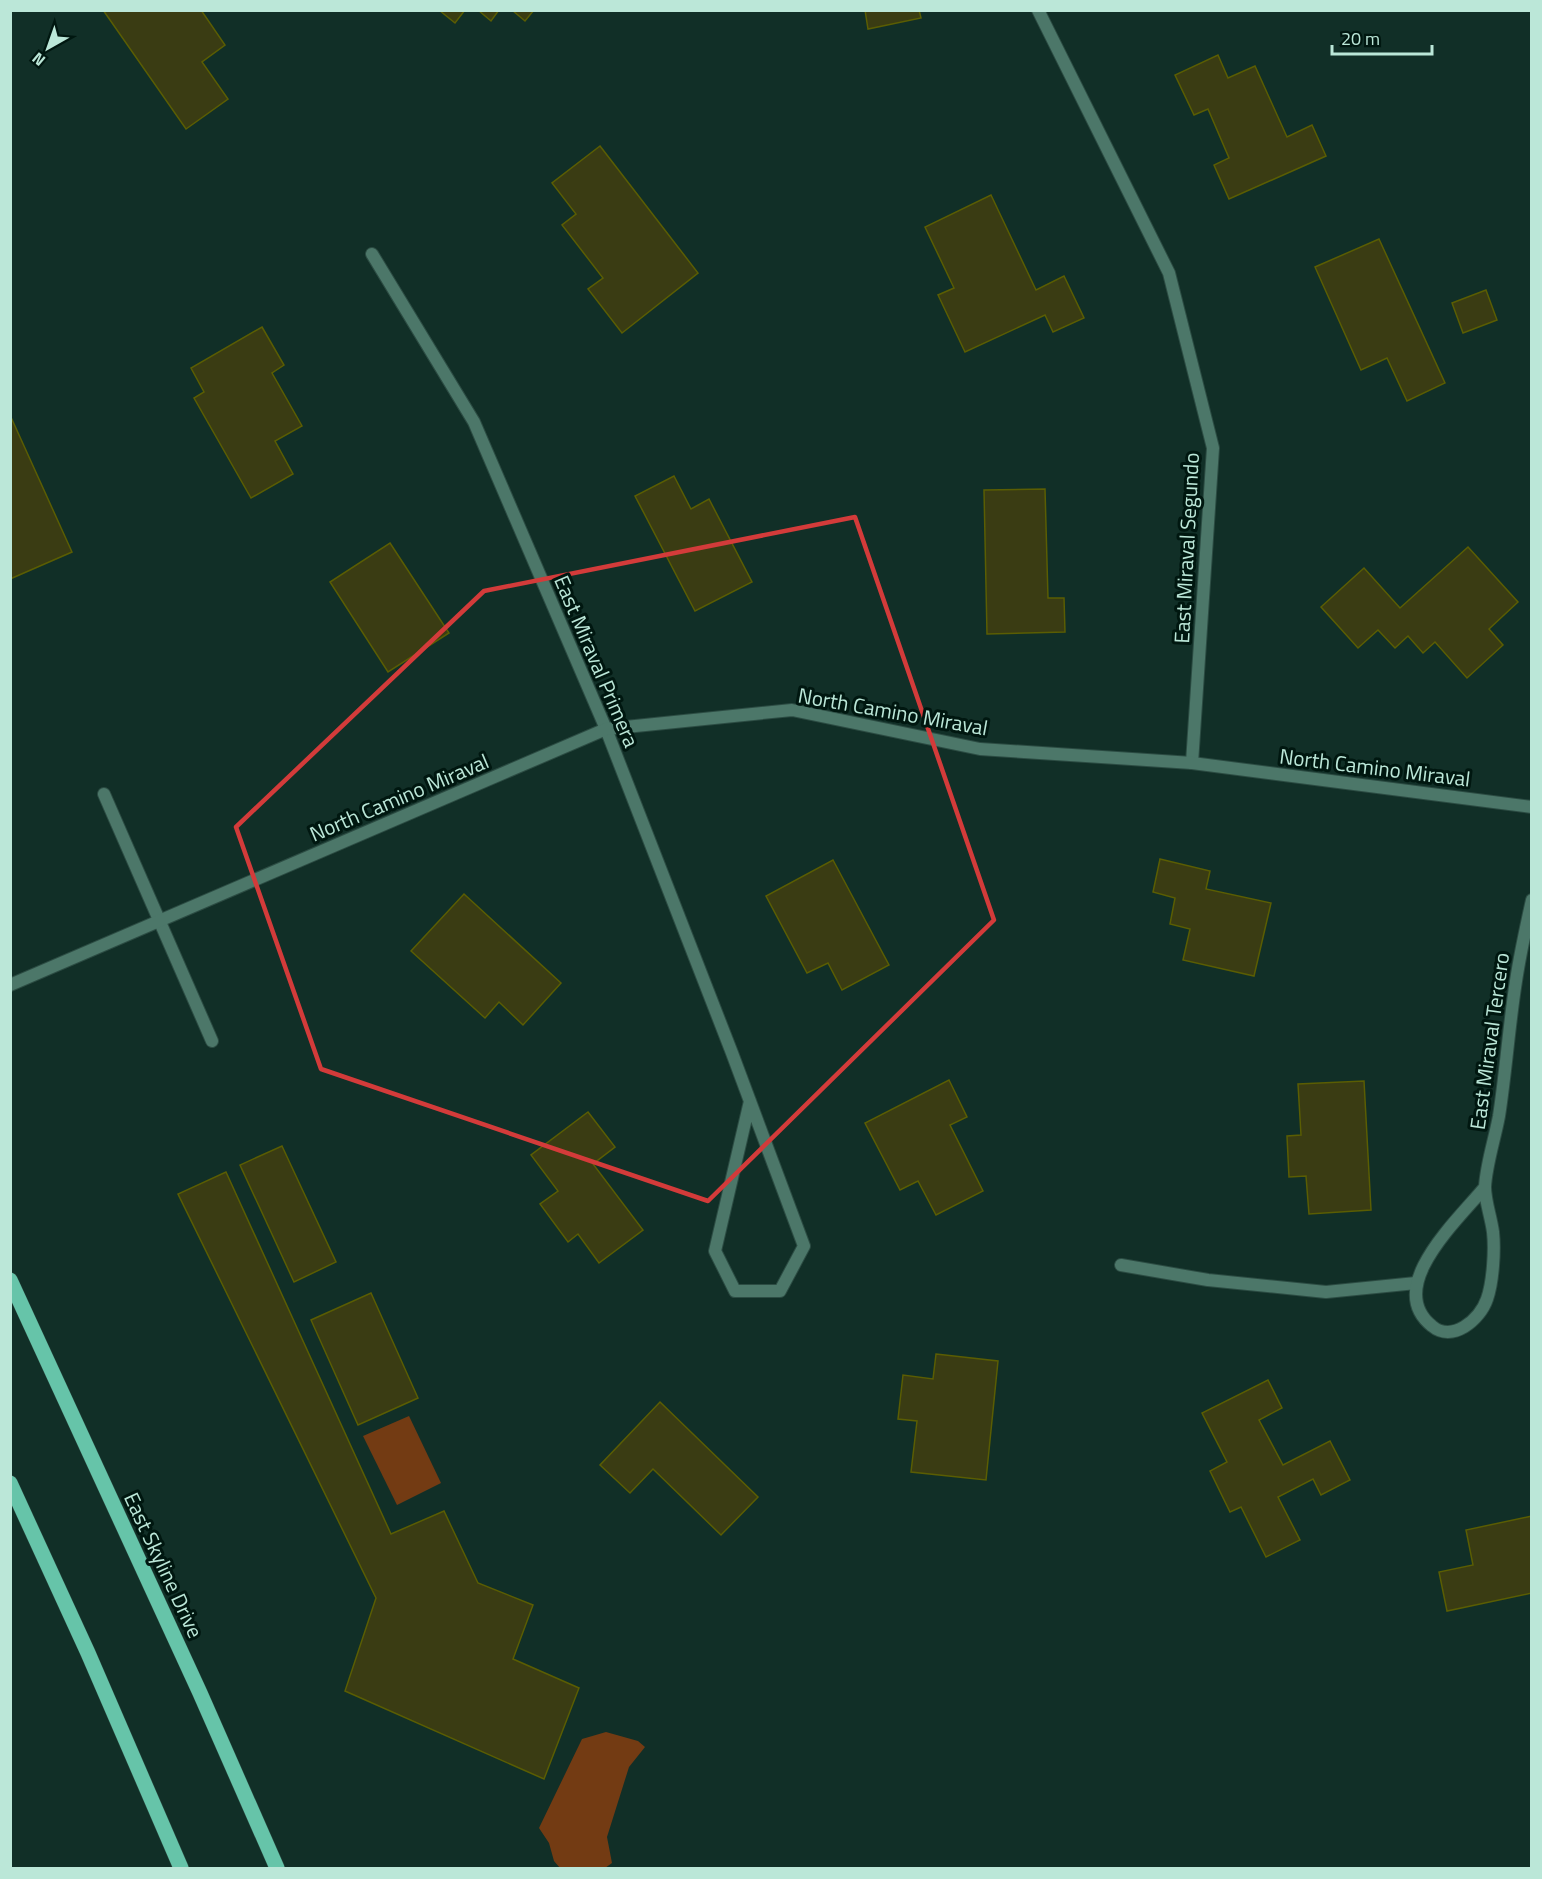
<svg xmlns="http://www.w3.org/2000/svg" width="1542" height="1879" viewBox="0 0 1542 1879" font-family="'Titillium Web',sans-serif">
	<style>
		.green { fill: #733b13 }
		.building { fill: #3a3c13; stroke: #5a5d03; stroke-width: 1.5 }
		.lines { fill: none; stroke-linecap: round; stroke-linejoin: round }
		.lane-casing { stroke: #2c4c43; stroke-width: 14 }
		.street-casing { stroke: #2c4c43; stroke-width: 14 }
		.primary-casing { stroke: #2c4c43; stroke-width: 16 }
		.lane { stroke: #4c7769; stroke-width: 12 }
		.street { stroke: #4c7769; stroke-width: 12 }
		.primary { stroke: #66c4a9; stroke-width: 15 }
		.marked { fill: none; stroke: #d33b3a; stroke-width: 4.5; stroke-linejoin: round }
		.labels { text-anchor: middle; dominant-baseline: central; stroke-width: 6; stroke-linejoin: round; paint-order: stroke }
		.street-label { font-size: 21px; fill: #bbe7d8; stroke: #001710 }
	</style>
	<rect width="100%" height="100%" fill="#112f27"/>
	<g class="green">
		<polygon points="409,1416 441,1483 397,1505 363,1436"/>
		<polygon points="606,1732 638,1741 645,1747 629,1767 607,1837 612,1863 605,1868 560,1868 554,1861 549,1843 539,1828 582,1739"/>
	</g>
	<g class="building">
		<polygon points="103,10 201,10 225,45 202,62 228,99 186,129"/>
		<polygon points="439,10 465,10 455,23"/>
		<polygon points="478,10 499,10 491,21"/>
		<polygon points="512,10 534,10 525,21"/>
		<polygon points="865,10 919,10 921,18 868,29"/>
		<polygon points="1218,55 1228,78 1255,66 1287,137 1312,125 1326,156 1229,199 1214,165 1229,158 1208,109 1194,115 1175,75"/>
		<polygon points="600,146 698,273 622,333 588,289 603,278 562,225 576,214 552,183"/>
		<polygon points="991,195 1036,290 1064,276 1084,318 1053,332 1045,315 965,352 938,295 954,288 925,227"/>
		<polygon points="1379,239 1445,383 1407,401 1387,358 1361,370 1315,267"/>
		<polygon points="1486,290 1497,320 1463,333 1452,303"/>
		<polygon points="262,327 284,365 272,373 302,426 275,441 293,474 251,498 194,398 204,392 191,368"/>
		<polygon points="10,415 72,552 10,579"/>
		<polygon points="674,476 691,509 709,499 752,582 695,611 635,496"/>
		<polygon points="1045,489 1048,598 1064,598 1065,632 987,634 984,490"/>
		<polygon points="390,543 449,633 388,672 330,582"/>
		<polygon points="1468,547 1518,602 1489,629 1503,645 1467,678 1435,642 1423,653 1408,636 1395,648 1378,630 1358,648 1321,607 1364,568 1400,608"/>
		<polygon points="1160,859 1210,871 1206,889 1271,903 1254,976 1183,960 1190,929 1170,924 1175,898 1153,892"/>
		<polygon points="833,860 889,965 842,990 828,963 807,973 766,896"/>
		<polygon points="464,894 561,983 523,1025 499,1002 485,1018 411,951"/>
		<polygon points="949,1080 967,1117 950,1125 983,1191 936,1215 918,1181 900,1190 865,1123"/>
		<polygon points="1364,1081 1371,1210 1309,1214 1306,1176 1289,1177 1287,1136 1301,1135 1298,1084"/>
		<polygon points="588,1112 615,1147 593,1164 643,1230 599,1263 578,1234 568,1242 540,1204 558,1191 531,1155"/>
		<polygon points="282,1146 336,1262 294,1282 240,1165"/>
		<polygon points="226,1172 391,1534 444,1511 478,1583 533,1605 513,1659 579,1688 544,1779 345,1691 376,1598 178,1194"/>
		<polygon points="371,1293 418,1398 358,1425 311,1320"/>
		<polygon points="936,1354 998,1361 986,1480 911,1472 917,1421 898,1419 903,1375 933,1379"/>
		<polygon points="1268,1380 1282,1408 1259,1420 1283,1465 1330,1441 1350,1480 1321,1495 1313,1479 1278,1497 1300,1540 1266,1557 1241,1507 1230,1512 1210,1471 1227,1462 1202,1413"/>
		<polygon points="660,1402 758,1497 721,1535 653,1469 630,1493 600,1465"/>
		<polygon points="1532,1516 1532,1593 1447,1611 1439,1572 1473,1565 1466,1530"/>
	</g>
	<g class="lines">
		<defs>
			<g id="lane">
				<polyline points="104,794 212,1041"/>
				<polyline points="1121,1265 1208,1280 1326,1292 1416,1283"/>
			</g>
			<g id="street">
				<polyline points="1038,10 1169,273 1213,448 1192,763"/>
				<polyline points="372,254 474,422 606,729 732,1053 804,1246 780,1291 735,1291 715,1251 750,1101"/>
				<polyline points="10,985 606,729 792,710 980,749 1192,763 1532,807"/>
				<path d="M1485,1187C1459,1219 1383,1287 1432,1326C1452,1343 1480,1320 1487,1299C1493,1282 1495,1250 1493,1232C1491,1217 1485,1201 1485,1187C1486,1165 1495,1138 1499,1116C1506,1071 1509,1025 1516,981C1520,954 1526,927 1532,900"/>
			</g>
			<g id="primary">
				<polyline points="10,1280 200,1693 277,1868"/>
				<polyline points="10,1483 88,1653 181,1868"/>
			</g>
		</defs>
		<use href="#lane" class="lane-casing"/>
		<use href="#street" class="street-casing"/>
		<use href="#primary" class="primary-casing"/>
		<use href="#lane" class="lane"/>
		<use href="#street" class="street"/>
		<use href="#primary" class="primary"/>
	</g>
	<path class="marked" d="M855,517L994,920L708,1201L321,1069L236,827L484,591Z"/>
	<g class="labels">
		<g class="street-label">
			<text transform="translate(1186 548) rotate(-87)">East Miraval Segundo</text>
			<text transform="translate(597 661) rotate(67)">East Miraval Primera</text>
			<text transform="translate(893 711) rotate(10)">North Camino Miraval</text>
			<text transform="translate(1375 767) rotate(7)">North Camino Miraval</text>
			<text transform="translate(399 797) rotate(-23)">North Camino Miraval</text>
			<text transform="translate(1489 1041) rotate(-82)">East Miraval Tercero</text>
			<text transform="translate(164 1565) rotate(65)">East Skyline Drive</text>
		</g>
	</g>
	<rect width="1542" height="1879" fill="none" stroke="#bbe7d8" stroke-width="24"/>
	<g transform="translate(48 48) rotate(220)" stroke="#001710" stroke-width="4.5" paint-order="stroke">
	<path d="M0-4.5L10 22L0 15L-10 22Z" fill="#bbe7d8"/>
	<text y="-9" font-size="16" font-weight="bold" text-anchor="middle" fill="#bbe7d8">N</text>
	</g>
	<path d="M1332 45v9h100v-9" fill="none" stroke="#bbe7d8" stroke-width="3"/>
	<text x="1341" y="45" font-size="18" fill="#bbe7d8" stroke="#001710" stroke-width="4.5" paint-order="stroke">20 m</text>
</svg>
